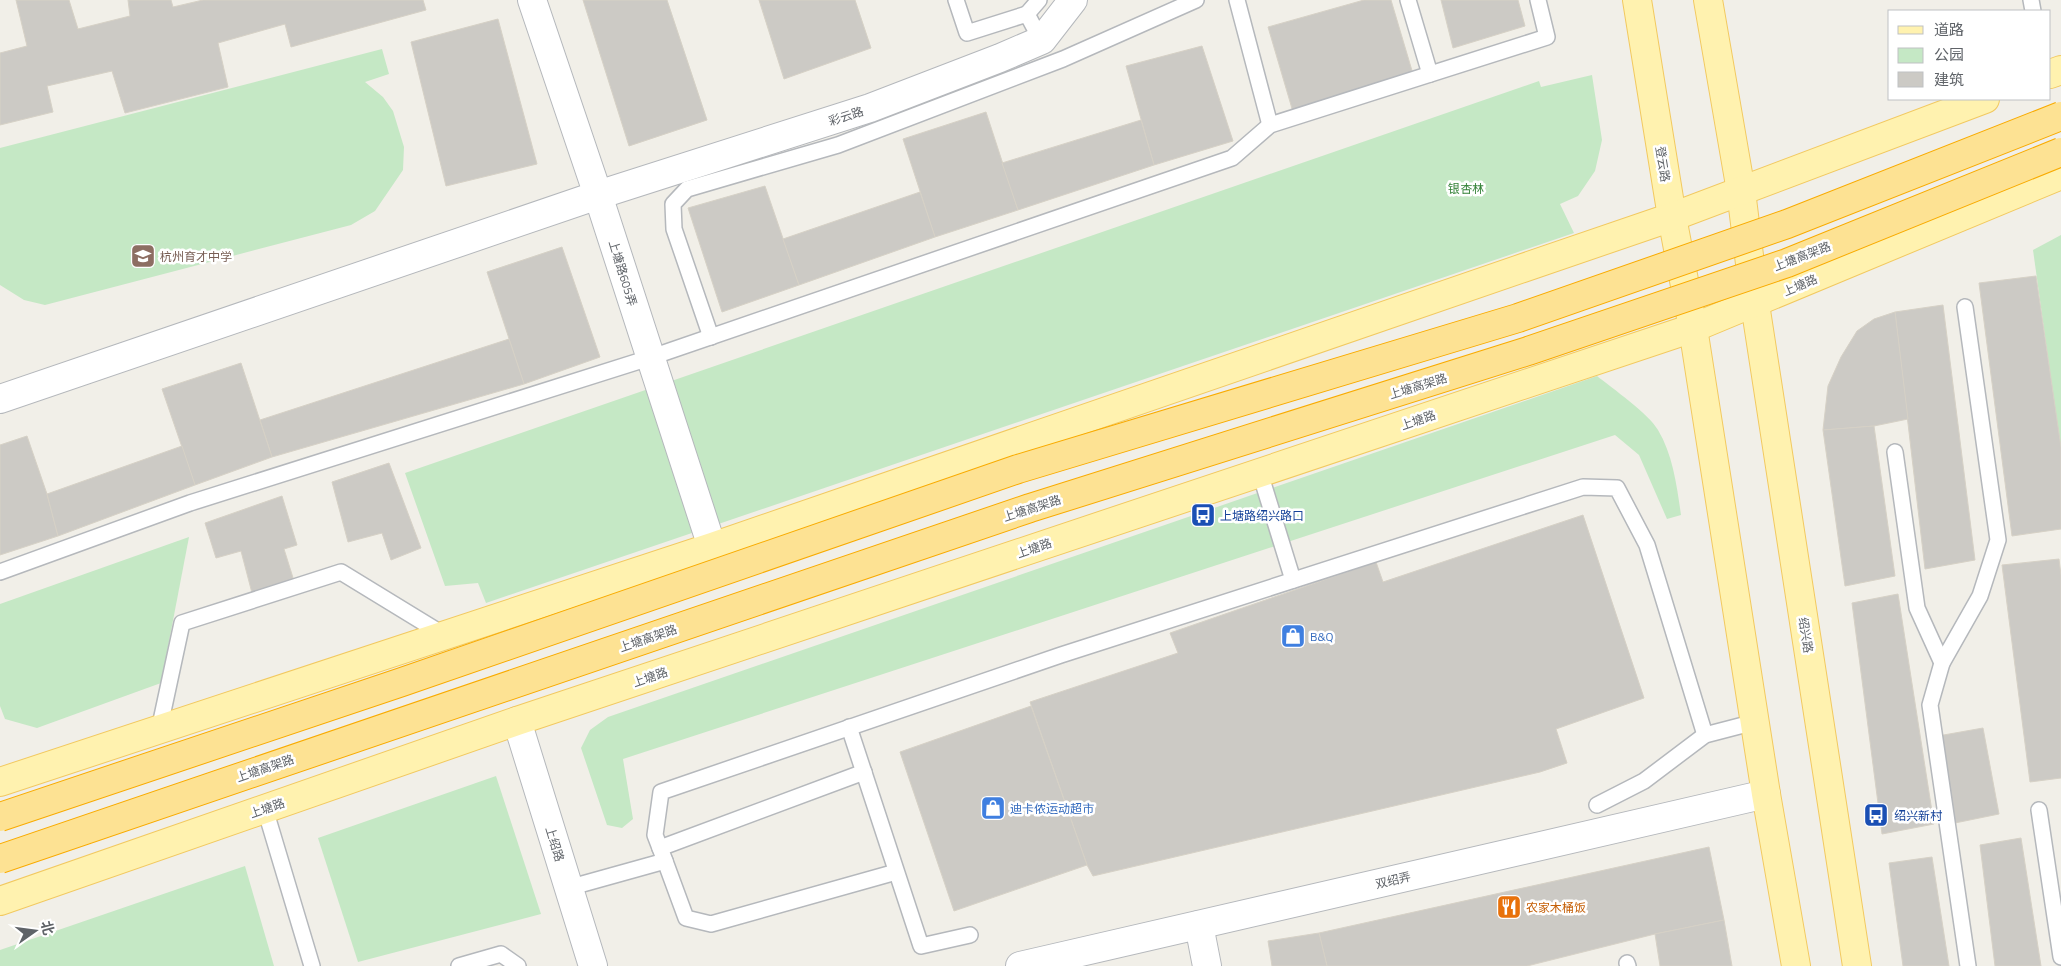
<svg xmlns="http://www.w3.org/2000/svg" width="2061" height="966" viewBox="0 0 2061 966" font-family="'Titillium Web','Noto Sans SC',sans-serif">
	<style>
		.green { fill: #c5e8c5 }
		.building { fill: #cccac5; stroke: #d6d1c6 }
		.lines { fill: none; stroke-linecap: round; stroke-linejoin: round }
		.lane-casing { stroke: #b5b8bc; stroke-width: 18 }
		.street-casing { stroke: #b5b8bc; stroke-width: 30 }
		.primary-casing { stroke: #f2c960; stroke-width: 30 }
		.lane { stroke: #fff; stroke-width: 15 }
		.street { stroke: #fff; stroke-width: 28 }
		.primary { stroke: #fff2af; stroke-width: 28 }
		.highway-bridge-casing { stroke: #f9ab00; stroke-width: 30; stroke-linecap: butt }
		.highway-bridge { stroke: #fde293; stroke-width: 28 }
		.labels { text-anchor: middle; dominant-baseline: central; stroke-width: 5; stroke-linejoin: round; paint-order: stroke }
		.street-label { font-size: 12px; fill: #5f6368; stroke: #fff }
		.park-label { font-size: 12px; fill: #348238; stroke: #fff }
		.education-label { font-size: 12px; fill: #785e54; stroke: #fff; text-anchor: start }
		.transit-label { font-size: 12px; fill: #164399; stroke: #fff; text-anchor: start }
		.shop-label { font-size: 12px; fill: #366cbe; stroke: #fff; text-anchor: start }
		.food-label { font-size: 12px; fill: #c56008; stroke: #fff; text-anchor: start }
	</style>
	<rect width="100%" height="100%" fill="#f1efe8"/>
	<g class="green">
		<polygon points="382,49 389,74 365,82 383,97 393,111 404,147 403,170 375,211 351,225 45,305 24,300 0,285 0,148"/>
		<polygon points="1592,75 1602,140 1595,171 1578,196 1560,204 1574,233 486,603 478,583 445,586 405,473 1539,81 1541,87"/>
		<polygon points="2061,235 2061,451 2033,250"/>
		<path d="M1597,376C1612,388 1649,414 1658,430C1673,455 1677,487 1681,515L1667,519L1639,455L1615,435L623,759L633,819L622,828L607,825L581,748L590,730L608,717Z"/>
		<polygon points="189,537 161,683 37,728 5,719 0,706 0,604"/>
		<polygon points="496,776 541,914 358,962 318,838"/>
		<polygon points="245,866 274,966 0,966 0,950"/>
	</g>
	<g class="building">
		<polygon points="16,0 69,0 78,29 130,16 128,0 171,0 173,7 203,0 423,0 426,10 291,47 285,24 218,43 228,87 125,113 112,71 47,86 53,112 0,125 0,53 27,46"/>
		<polygon points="583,0 667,0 707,120 629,146"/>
		<polygon points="759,0 855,0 871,48 784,79"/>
		<polygon points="1364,0 1391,0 1413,74 1293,112 1268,27"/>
		<polygon points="1441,0 1518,0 1525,26 1453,48"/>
		<polygon points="498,19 537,164 446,186 411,42"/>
		<polygon points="1202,46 1233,141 1154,165 1126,66"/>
		<polygon points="986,112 1018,210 935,237 903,139"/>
		<polygon points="1141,120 1154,165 1018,210 1002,163"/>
		<polygon points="765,186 799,285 722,312 688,208"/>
		<polygon points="920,192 935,237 799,285 783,239"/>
		<polygon points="562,247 600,357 524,384 487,272"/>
		<polygon points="2036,276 2061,447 2061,529 2012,536 1979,283"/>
		<polygon points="1943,305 1975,560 1925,569 1895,312"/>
		<polygon points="1895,312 1908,419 1874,426 1823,430 1828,386 1841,357 1857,331 1874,319"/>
		<polygon points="509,339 524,384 272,457 260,420"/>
		<polygon points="241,363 272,457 195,485 162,389"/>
		<polygon points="1874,426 1895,576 1845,586 1823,430"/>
		<polygon points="27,436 47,494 58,536 0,555 0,445"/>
		<polygon points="182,446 195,485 58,536 47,494"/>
		<polygon points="389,463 421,548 391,560 382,533 348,542 332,482"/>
		<polygon points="282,496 297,545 284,549 294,581 252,593 241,551 216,558 205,523"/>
		<polygon points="1583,515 1644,698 1556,729 1567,763 1540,772 1093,876 1087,865 1030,702 1178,653 1170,633 1376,562 1383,582"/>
		<polygon points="2059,559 2061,575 2061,778 2030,782 2002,565"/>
		<polygon points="1898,594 1934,824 1882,834 1852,603"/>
		<polygon points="1031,706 1087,865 954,911 900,752"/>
		<polygon points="1983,728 1999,814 1950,824 1938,736"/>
		<polygon points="2021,838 2041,966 1995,966 1980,845"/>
		<polygon points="1709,847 1724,920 1655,934 1527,966 1327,966 1319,933"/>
		<polygon points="1932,857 1949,966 1903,966 1889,863"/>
		<polygon points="1724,920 1732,966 1660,966 1655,934"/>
		<polygon points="1319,933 1327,966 1272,966 1268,941"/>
	</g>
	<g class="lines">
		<defs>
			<g id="lane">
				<polyline points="956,0 967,33 1027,14 1043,44"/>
				<polyline points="1237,0 1270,125"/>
				<polyline points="1408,0 1430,74"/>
				<polyline points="2031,0 2033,11"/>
				<polyline points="1027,14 1039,0"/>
				<polyline points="1965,307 1998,540 1980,596 1942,663 1930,705 1968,966"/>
				<polyline points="711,337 674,229 673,204 687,189 838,145 1063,59 1196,0"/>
				<polyline points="1895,452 1917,608 1942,663"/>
				<polyline points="1260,473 1293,580"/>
				<polyline points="0,572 190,503 649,358 1232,158 1270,125 1547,37 1538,0"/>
				<polyline points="849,727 921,946 970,935"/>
				<polyline points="159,730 182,623 341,572 444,635"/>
				<polyline points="1597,805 1644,781 1705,735 1755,722"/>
				<polyline points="265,809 312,966"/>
				<polyline points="2039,810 2061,957"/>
				<polyline points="660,848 864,772"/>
				<polyline points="665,861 686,918 711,924 896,872"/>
				<polyline points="568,888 665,861 655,835 661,792 1061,655 1583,487 1617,488 1647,545 1705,735"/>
				<polyline points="1627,963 1628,966"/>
				<polyline points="459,966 501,954 518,966"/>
			</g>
			<g id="street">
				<polyline points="532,0 598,195 712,547"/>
				<polyline points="0,399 598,195 870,108 1000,58 1042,40 1073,0"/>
				<polyline points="517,721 593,966"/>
				<polyline points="1199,925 1207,966"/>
				<polyline points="1020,966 1766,794"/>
			</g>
			<g id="primary">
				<polyline points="1637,0 1672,217 1693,328 1766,794 1796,966"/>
				<polyline points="1708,0 1741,191 1755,304 1857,966"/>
				<polyline points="2050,74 2061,70"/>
				<polyline points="0,782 712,547 1523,268 1672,217 1985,99"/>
				<polyline points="0,901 517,721 1693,328 2061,175"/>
			</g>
		</defs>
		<use href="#lane" class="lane-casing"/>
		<use href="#street" class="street-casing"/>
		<use href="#primary" class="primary-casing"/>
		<use href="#lane" class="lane"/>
		<use href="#street" class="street"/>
		<use href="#primary" class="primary"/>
		<defs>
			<g id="highway-bridge">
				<polyline points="0,817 402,682 1018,469 1518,318 1787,224 2061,116"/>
				<polyline points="0,859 1030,508 1528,351 1787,263 2061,152"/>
			</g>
		</defs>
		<use href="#highway-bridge" class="highway-bridge-casing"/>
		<use href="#highway-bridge" class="highway-bridge"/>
	</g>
	<defs>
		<symbol id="school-square" viewBox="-11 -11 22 22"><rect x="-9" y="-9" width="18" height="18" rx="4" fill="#8d6e63" stroke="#fff"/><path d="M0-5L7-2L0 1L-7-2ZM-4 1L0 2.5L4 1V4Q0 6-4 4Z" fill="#fff"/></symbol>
		<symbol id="bus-square" viewBox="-11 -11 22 22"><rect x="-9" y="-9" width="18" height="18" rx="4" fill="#1a4fb4" stroke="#fff"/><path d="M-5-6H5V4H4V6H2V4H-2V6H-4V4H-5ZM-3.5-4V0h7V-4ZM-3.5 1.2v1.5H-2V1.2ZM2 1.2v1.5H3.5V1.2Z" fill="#fff"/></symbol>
		<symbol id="shop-square" viewBox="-11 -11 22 22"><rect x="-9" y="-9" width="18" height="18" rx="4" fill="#3f7fe0" stroke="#fff"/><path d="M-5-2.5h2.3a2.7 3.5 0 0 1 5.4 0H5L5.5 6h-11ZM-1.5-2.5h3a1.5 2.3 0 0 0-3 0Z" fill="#fff"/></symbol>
		<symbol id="restaurant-square" viewBox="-11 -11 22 22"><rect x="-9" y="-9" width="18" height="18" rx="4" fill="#e8710a" stroke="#fff"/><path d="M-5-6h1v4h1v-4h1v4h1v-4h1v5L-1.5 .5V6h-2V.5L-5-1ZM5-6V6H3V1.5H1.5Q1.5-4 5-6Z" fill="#fff"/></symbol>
	</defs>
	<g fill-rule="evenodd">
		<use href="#school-square" x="129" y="242" width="28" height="28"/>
		<use href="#bus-square" x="1189" y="501" width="28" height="28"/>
		<use href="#shop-square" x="1279" y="622" width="28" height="28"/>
		<use href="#shop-square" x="979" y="794" width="28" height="28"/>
		<use href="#bus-square" x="1862" y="801" width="28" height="28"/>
		<use href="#restaurant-square" x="1495" y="893" width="28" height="28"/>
	</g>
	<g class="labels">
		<g class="street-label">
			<text transform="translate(846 116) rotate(-18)">彩云路</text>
			<text transform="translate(1663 164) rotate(81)">登云路</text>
			<text transform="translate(1802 256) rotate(-21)">上塘高架路</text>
			<text transform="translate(623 273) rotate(73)">上塘路605弄</text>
			<text transform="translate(1800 285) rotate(-23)">上塘路</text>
			<text transform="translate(1418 386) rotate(-17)">上塘高架路</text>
			<text transform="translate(1418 420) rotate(-19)">上塘路</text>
			<text transform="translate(1032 508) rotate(-18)">上塘高架路</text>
			<text transform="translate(1034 548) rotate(-19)">上塘路</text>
			<text transform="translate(1806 635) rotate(81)">绍兴路</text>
			<text transform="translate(648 638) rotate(-19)">上塘高架路</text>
			<text transform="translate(650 677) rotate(-19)">上塘路</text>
			<text transform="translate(265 768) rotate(-19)">上塘高架路</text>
			<text transform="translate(267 808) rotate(-19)">上塘路</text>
			<text transform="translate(555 844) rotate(73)">上绍路</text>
			<text transform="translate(1393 880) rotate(-13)">双绍弄</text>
		</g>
		<g class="park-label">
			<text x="1466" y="188">银杏林</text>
		</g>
		<g class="education-label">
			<text x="160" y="256">杭州育才中学</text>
		</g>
		<g class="transit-label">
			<text x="1220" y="515">上塘路绍兴路口</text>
			<text x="1894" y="815">绍兴新村</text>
		</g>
		<g class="shop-label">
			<text x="1310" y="636">B&amp;Q</text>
			<text x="1010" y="808">迪卡侬运动超市</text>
		</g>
		<g class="food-label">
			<text x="1526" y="907">农家木桶饭</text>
		</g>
	</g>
	<rect x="1888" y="10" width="162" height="90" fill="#ffffff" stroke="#bfc1c3"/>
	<rect x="1898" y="26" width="25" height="8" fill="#fff2af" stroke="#bfc1c3"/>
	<text x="1934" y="35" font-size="15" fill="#5f6368">道路</text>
	<rect x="1898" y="48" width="25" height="15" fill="#c5e8c5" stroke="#bfc1c3"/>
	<text x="1934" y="60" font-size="15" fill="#5f6368">公园</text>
	<rect x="1898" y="72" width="25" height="15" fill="#cccac5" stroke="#bfc1c3"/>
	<text x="1934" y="85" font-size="15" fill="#5f6368">建筑</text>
	<g transform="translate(35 931) rotate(76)" stroke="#ffffff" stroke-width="4" paint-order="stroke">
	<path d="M0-4L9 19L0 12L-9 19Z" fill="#5f6368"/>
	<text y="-8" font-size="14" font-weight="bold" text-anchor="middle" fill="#5f6368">北</text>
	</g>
</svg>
